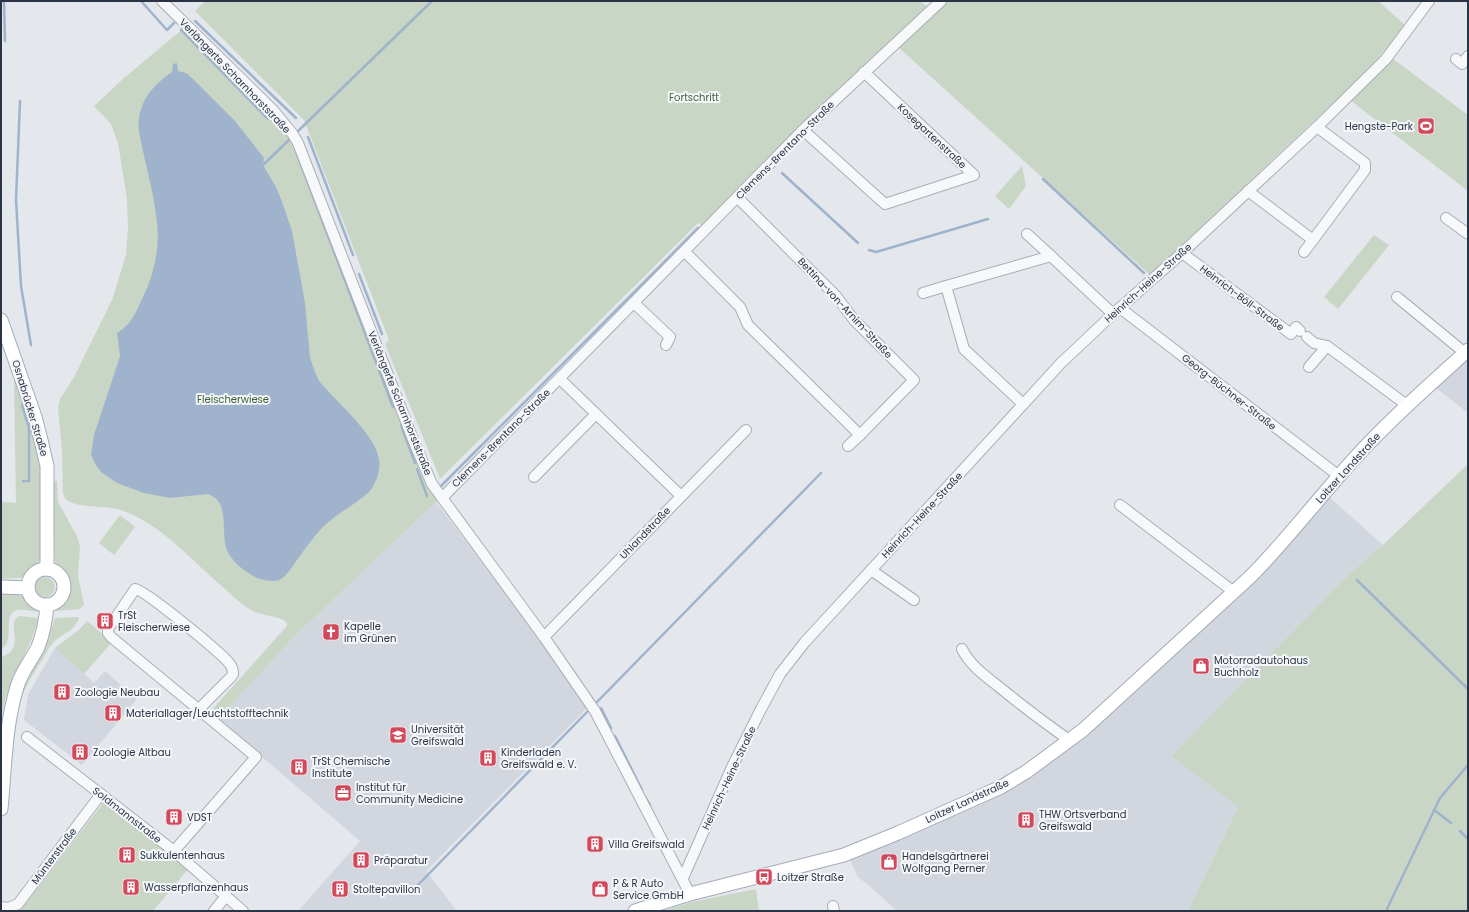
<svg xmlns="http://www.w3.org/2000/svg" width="1469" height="912" viewBox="0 0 1469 912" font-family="Poppins,sans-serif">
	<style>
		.built { fill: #d2d6de }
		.green { fill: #c9d6c5 }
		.water { fill: #9fb4cc }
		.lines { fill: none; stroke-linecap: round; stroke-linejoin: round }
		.stream { stroke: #9fb4cc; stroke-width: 2.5 }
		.minor-casing { stroke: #a9aeb7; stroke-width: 12 }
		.major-casing { stroke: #a3abb8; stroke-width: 15 }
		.minor { stroke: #f7f8fa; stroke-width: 10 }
		.major { stroke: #fff; stroke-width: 13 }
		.labels { text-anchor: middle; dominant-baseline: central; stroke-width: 4; stroke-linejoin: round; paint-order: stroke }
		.street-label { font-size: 10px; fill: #2b3445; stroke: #f4f6f9 }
		.park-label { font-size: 10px; fill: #3f6138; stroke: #f4f6f9 }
		.poi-label { font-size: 10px; fill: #2b3445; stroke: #f4f6f9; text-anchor: start }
	</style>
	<rect width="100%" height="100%" fill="#e4e7ec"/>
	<g class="built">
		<polygon points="1468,356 1468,413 1435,387"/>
		<polygon points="1328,496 1383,545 1351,572 1171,756 1238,807 1188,911 897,911 872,888 858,877 850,860 882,846 1028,775"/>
		<polygon points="436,502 541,641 587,708 426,871 457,911 298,911 360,841 218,719 297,634"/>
		<polygon points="55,648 94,683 105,671 137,699 82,765 24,720 28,695"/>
	</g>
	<g class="green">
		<polygon points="205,1 920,1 929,8 793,133 750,177 703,227 698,223 440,479 385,344 389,340 304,120 195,11"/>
		<polygon points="947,1 1378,1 1406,26 1366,72 1150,275 897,46"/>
		<path d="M184,28L275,120L296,145L421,464L437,501L297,634L218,719L210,712L287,626V623C282,616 261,616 251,610C242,605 233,596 225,589C192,561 163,525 121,510C108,505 73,509 65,498C64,497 64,494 63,493L62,451L58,408L60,399L74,377L112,300L126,255L128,227L127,199L118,143L111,124L94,106L124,78Z"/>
		<polygon points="1392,58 1468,115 1468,191 1350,100"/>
		<polygon points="1022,166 1026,186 1009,209 995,196"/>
		<polygon points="1374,235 1389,245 1338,309 1324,297"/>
		<polygon points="1,341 5,344 30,418 42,471 43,510 40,560 38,563 27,575 20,578 1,579 1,502 16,503 14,376"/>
		<polygon points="1468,464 1468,911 1188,911 1238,807 1171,756 1351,572 1383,545"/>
		<polygon points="52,481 57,481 58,502 77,536 80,546 78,576 84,605 80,609 57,611 57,607 62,605 66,600 70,587 64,573 55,561"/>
		<polygon points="120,515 135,527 114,555 99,543"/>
		<circle cx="45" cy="587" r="10"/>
		<path d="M1,593C19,594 28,595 37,612C31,611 24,609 18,610C0,614 17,641 1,649Z"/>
		<path d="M19,616L38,618C33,640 24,658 12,677L13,678C6,693 3,707 1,724V658C6,654 12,653 14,646C18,635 8,623 19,616Z"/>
		<path d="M79,617C77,629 64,633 56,640C52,643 49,648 47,652C37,669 24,686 19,705C15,722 15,739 9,756L18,695L45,649L55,618Z"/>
		<polygon points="87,621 112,642 84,674 55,648 79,630"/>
		<polygon points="104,802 188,869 153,911 20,911"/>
		<polygon points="756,889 759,911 663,911 692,902"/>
	</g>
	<path class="water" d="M177,63L178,71L186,73L192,78L235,121L264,158L263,165L276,187L281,199L292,231L305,303L310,358L315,372L319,381C335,400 372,432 378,455C382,468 377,482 369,492C355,505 337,513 323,527C313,537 305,549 297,560C292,567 288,574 281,579C274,583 262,580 255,577C244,571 231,561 227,550C220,532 231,500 207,494L170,498L144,493L117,483L101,472L96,465L91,455L94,435L120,356L117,333C133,323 135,313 143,297C154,275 160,247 157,223C155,199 148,175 143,151C141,140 137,128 139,118C142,97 156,83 172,72L173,64Z"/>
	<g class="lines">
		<g class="stream">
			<polyline points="4,1 5,41"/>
			<polyline points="141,1 167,30 174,23"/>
			<polyline points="195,21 296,118"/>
			<polyline points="181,30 268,119"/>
			<polyline points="20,101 16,200 21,286 31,345"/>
			<polyline points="296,133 432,1"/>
			<polyline points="308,137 353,255"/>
			<polyline points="297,154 393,407"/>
			<polyline points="263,165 292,137"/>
			<polyline points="782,173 858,243"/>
			<polyline points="1043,179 1144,273"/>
			<polyline points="869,250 876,252 988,219"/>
			<polyline points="359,274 382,334"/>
			<polyline points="22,405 29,428 29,481 23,481"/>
			<polyline points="401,425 415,463"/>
			<polyline points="417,469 427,496"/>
			<polyline points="441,486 698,228"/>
			<polyline points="1357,580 1468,689"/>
			<polyline points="597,702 821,473"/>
			<polyline points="601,708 611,728"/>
			<polyline points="615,736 642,790"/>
			<polyline points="645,797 650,805"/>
			<polyline points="1434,810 1451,823"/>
			<polyline points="1460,831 1468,839"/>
			<polyline points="414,889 587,712"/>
			<polyline points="1386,911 1440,798 1468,765"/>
		</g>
		<defs>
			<g id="minor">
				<polyline points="162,1 273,110 292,133 298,143 414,442 432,484 544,637 595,711 690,894"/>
				<polyline points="1456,59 1462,64 1468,56"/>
				<polyline points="803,130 885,204 974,175 864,72"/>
				<polyline points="1248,191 1313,240 1365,170 1365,163 1317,127"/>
				<polyline points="1446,218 1468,234"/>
				<polyline points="1027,234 1051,256"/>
				<polyline points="685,252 740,307 748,325 860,435 914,380 854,320 836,296 738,198"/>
				<polyline points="1304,252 1313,240"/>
				<polyline points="1182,253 1291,334 1296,327 1300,331"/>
				<polyline points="923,293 946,286"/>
				<polyline points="1397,297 1465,353"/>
				<polyline points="634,303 670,337 666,345"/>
				<polyline points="1120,308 1339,476"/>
				<polyline points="1307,337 1314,343 1327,346 1408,406"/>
				<polyline points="1309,367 1327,346"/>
				<polyline points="560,379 681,496"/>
				<polyline points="1023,404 964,349 946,286 1051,256 1113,314"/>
				<polyline points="848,446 860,435"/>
				<polyline points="534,477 596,414"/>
				<polyline points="442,498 803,130 941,1"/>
				<polyline points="1120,505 1234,592"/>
				<polyline points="871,570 914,600"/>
				<polyline points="544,637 746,430"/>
				<path d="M962,649C969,664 985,676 998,686C1021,705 1045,723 1069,740"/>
				<polyline points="27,737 174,851 243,911"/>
				<path d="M174,851L256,757L111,637L108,633V629L135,589C145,590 220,652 229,663C232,666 233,669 233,674L231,677L199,709"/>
				<polyline points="683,878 732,767 761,709 780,674 805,642 1061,363 1113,314 1182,253 1317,127 1386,59 1429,1"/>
				<polyline points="833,906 834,911"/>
				<polyline points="1,907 8,908 18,904 101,794"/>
				<polyline points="214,911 226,896"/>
			</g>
			<g id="major">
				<polyline points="1,320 35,417 41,440 47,466 47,569"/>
				<circle cx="46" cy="587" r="18"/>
				<polyline points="1,587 28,588"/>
				<path d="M1,809C5,768 5,726 17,687C21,672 31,661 38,647C43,634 46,619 47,605"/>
				<path d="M635,911L690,894L844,855L898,833L1001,787L1026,772L1083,730L1250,577C1282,545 1309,510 1339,476C1378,430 1424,390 1468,350"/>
			</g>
		</defs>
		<use href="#minor" class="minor-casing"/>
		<use href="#major" class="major-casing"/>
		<use href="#minor" class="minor"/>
		<use href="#major" class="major"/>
	</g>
	<defs>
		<symbol id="stadium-square" viewBox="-11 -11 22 22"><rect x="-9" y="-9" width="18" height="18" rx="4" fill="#d1495b" stroke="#f4f6f9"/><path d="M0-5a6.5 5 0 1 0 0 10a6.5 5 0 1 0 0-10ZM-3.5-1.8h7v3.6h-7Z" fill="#fff"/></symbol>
		<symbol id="building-square" viewBox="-11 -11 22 22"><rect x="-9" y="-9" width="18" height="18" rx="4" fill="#d1495b" stroke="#f4f6f9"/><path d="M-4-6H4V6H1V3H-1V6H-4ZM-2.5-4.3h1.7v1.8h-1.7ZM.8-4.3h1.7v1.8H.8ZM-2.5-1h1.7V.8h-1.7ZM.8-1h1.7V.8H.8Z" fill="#fff"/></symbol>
		<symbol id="church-square" viewBox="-11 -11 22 22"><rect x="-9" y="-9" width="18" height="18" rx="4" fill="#d1495b" stroke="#f4f6f9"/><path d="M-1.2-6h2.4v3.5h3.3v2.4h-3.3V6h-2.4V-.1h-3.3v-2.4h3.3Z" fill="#fff"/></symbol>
		<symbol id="shop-square" viewBox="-11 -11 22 22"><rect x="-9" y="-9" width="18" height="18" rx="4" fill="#d1495b" stroke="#f4f6f9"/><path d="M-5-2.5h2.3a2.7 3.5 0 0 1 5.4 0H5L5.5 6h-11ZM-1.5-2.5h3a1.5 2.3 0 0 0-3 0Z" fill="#fff"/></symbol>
		<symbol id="university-square" viewBox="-11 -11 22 22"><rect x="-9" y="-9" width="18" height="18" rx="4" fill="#d1495b" stroke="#f4f6f9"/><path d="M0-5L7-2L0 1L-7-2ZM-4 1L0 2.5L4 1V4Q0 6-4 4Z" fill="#fff"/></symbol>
		<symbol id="office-square" viewBox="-11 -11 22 22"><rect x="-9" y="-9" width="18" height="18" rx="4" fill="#d1495b" stroke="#f4f6f9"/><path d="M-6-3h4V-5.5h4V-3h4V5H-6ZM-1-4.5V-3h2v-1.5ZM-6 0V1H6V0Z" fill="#fff"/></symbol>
		<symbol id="bus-square" viewBox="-11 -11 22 22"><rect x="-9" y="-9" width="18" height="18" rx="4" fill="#d1495b" stroke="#f4f6f9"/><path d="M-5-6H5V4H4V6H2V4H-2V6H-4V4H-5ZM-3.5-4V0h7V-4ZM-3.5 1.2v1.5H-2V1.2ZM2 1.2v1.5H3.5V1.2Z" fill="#fff"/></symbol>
	</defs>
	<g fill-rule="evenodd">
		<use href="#stadium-square" x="1416" y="116" width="20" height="20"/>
		<use href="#building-square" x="95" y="611" width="20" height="20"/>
		<use href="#church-square" x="321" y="622" width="20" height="20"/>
		<use href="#shop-square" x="1191" y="656" width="20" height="20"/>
		<use href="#building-square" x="52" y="682" width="20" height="20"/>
		<use href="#building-square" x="103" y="703" width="20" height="20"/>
		<use href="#university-square" x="388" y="725" width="20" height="20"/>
		<use href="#building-square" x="70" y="742" width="20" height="20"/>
		<use href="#building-square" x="478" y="748" width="20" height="20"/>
		<use href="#building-square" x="289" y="757" width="20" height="20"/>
		<use href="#office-square" x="333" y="783" width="20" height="20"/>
		<use href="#building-square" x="164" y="807" width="20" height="20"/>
		<use href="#building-square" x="1016" y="810" width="20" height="20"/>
		<use href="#building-square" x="585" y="834" width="20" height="20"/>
		<use href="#building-square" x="117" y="845" width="20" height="20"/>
		<use href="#building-square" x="351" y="850" width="20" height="20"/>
		<use href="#shop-square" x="879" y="852" width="20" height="20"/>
		<use href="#bus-square" x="754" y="867" width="20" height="20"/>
		<use href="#building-square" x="121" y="877" width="20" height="20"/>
		<use href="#building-square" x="330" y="879" width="20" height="20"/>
		<use href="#shop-square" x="590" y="879" width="20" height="20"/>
	</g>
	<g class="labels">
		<g class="street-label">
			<text transform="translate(235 76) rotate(46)">Verlängerte Scharnhorststraße</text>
			<text transform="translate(932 136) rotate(43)">Kosegartenstraße</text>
			<text transform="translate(785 150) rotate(-45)">Clemens-Brentano-Straße</text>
			<text transform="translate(1148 283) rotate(-42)">Heinrich-Heine-Straße</text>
			<text transform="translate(1242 298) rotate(37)">Heinrich-Böll-Straße</text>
			<text transform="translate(845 308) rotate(47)">Bettina-von-Arnim-Straße</text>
			<text transform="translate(1229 392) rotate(38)">Georg-Büchner-Straße</text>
			<text transform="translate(400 403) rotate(68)">Verlängerte Scharnhorststraße</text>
			<text transform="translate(30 408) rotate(73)">Osnabrücker Straße</text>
			<text transform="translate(501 438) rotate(-45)">Clemens-Brentano-Straße</text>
			<text transform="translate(1348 468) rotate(-48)">Loitzer Landstraße</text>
			<text transform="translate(922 515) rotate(-47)">Heinrich-Heine-Straße</text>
			<text transform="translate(645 533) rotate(-46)">Uhlandstraße</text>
			<text transform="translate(729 778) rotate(-65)">Heinrich-Heine-Straße</text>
			<text transform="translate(967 801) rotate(-25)">Loitzer Landstraße</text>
			<text transform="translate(127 815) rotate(38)">Soldmannstraße</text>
			<text transform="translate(54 856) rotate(-53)">Münterstraße</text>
		</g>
		<g class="park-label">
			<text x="694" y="97">Fortschritt</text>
			<text x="233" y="399">Fleischerwiese</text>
		</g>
		<g class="poi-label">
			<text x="1413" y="126" text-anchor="end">Hengste-Park</text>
			<text x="118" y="615">TrSt<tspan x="118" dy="12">Fleischerwiese</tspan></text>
			<text x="344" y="626">Kapelle<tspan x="344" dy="12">im Grünen</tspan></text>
			<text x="1214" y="660">Motorradautohaus<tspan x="1214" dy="12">Buchholz</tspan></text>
			<text x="75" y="692">Zoologie Neubau</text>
			<text x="126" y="713">Materiallager/Leuchtstofftechnik</text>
			<text x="411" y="729">Universität<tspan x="411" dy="12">Greifswald</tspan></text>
			<text x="93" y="752">Zoologie Altbau</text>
			<text x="501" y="752">Kinderladen<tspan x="501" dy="12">Greifswald e. V.</tspan></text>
			<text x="312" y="761">TrSt Chemische<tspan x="312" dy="12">Institute</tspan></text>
			<text x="356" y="787">Institut für<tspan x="356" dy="12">Community Medicine</tspan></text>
			<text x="1039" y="814">THW Ortsverband<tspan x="1039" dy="12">Greifswald</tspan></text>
			<text x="187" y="817">VDST</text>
			<text x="608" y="844">Villa Greifswald</text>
			<text x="140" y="855">Sukkulentenhaus</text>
			<text x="902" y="856">Handelsgärtnerei<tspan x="902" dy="12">Wolfgang Perner</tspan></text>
			<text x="374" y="860">Präparatur</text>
			<text x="777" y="877">Loitzer Straße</text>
			<text x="613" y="883">P &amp; R Auto<tspan x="613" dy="12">Service GmbH</tspan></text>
			<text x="144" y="887">Wasserpflanzenhaus</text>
			<text x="353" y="889">Stoltepavillon</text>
		</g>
	</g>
	<rect width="1469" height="912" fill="none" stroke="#2b3445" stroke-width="4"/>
</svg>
